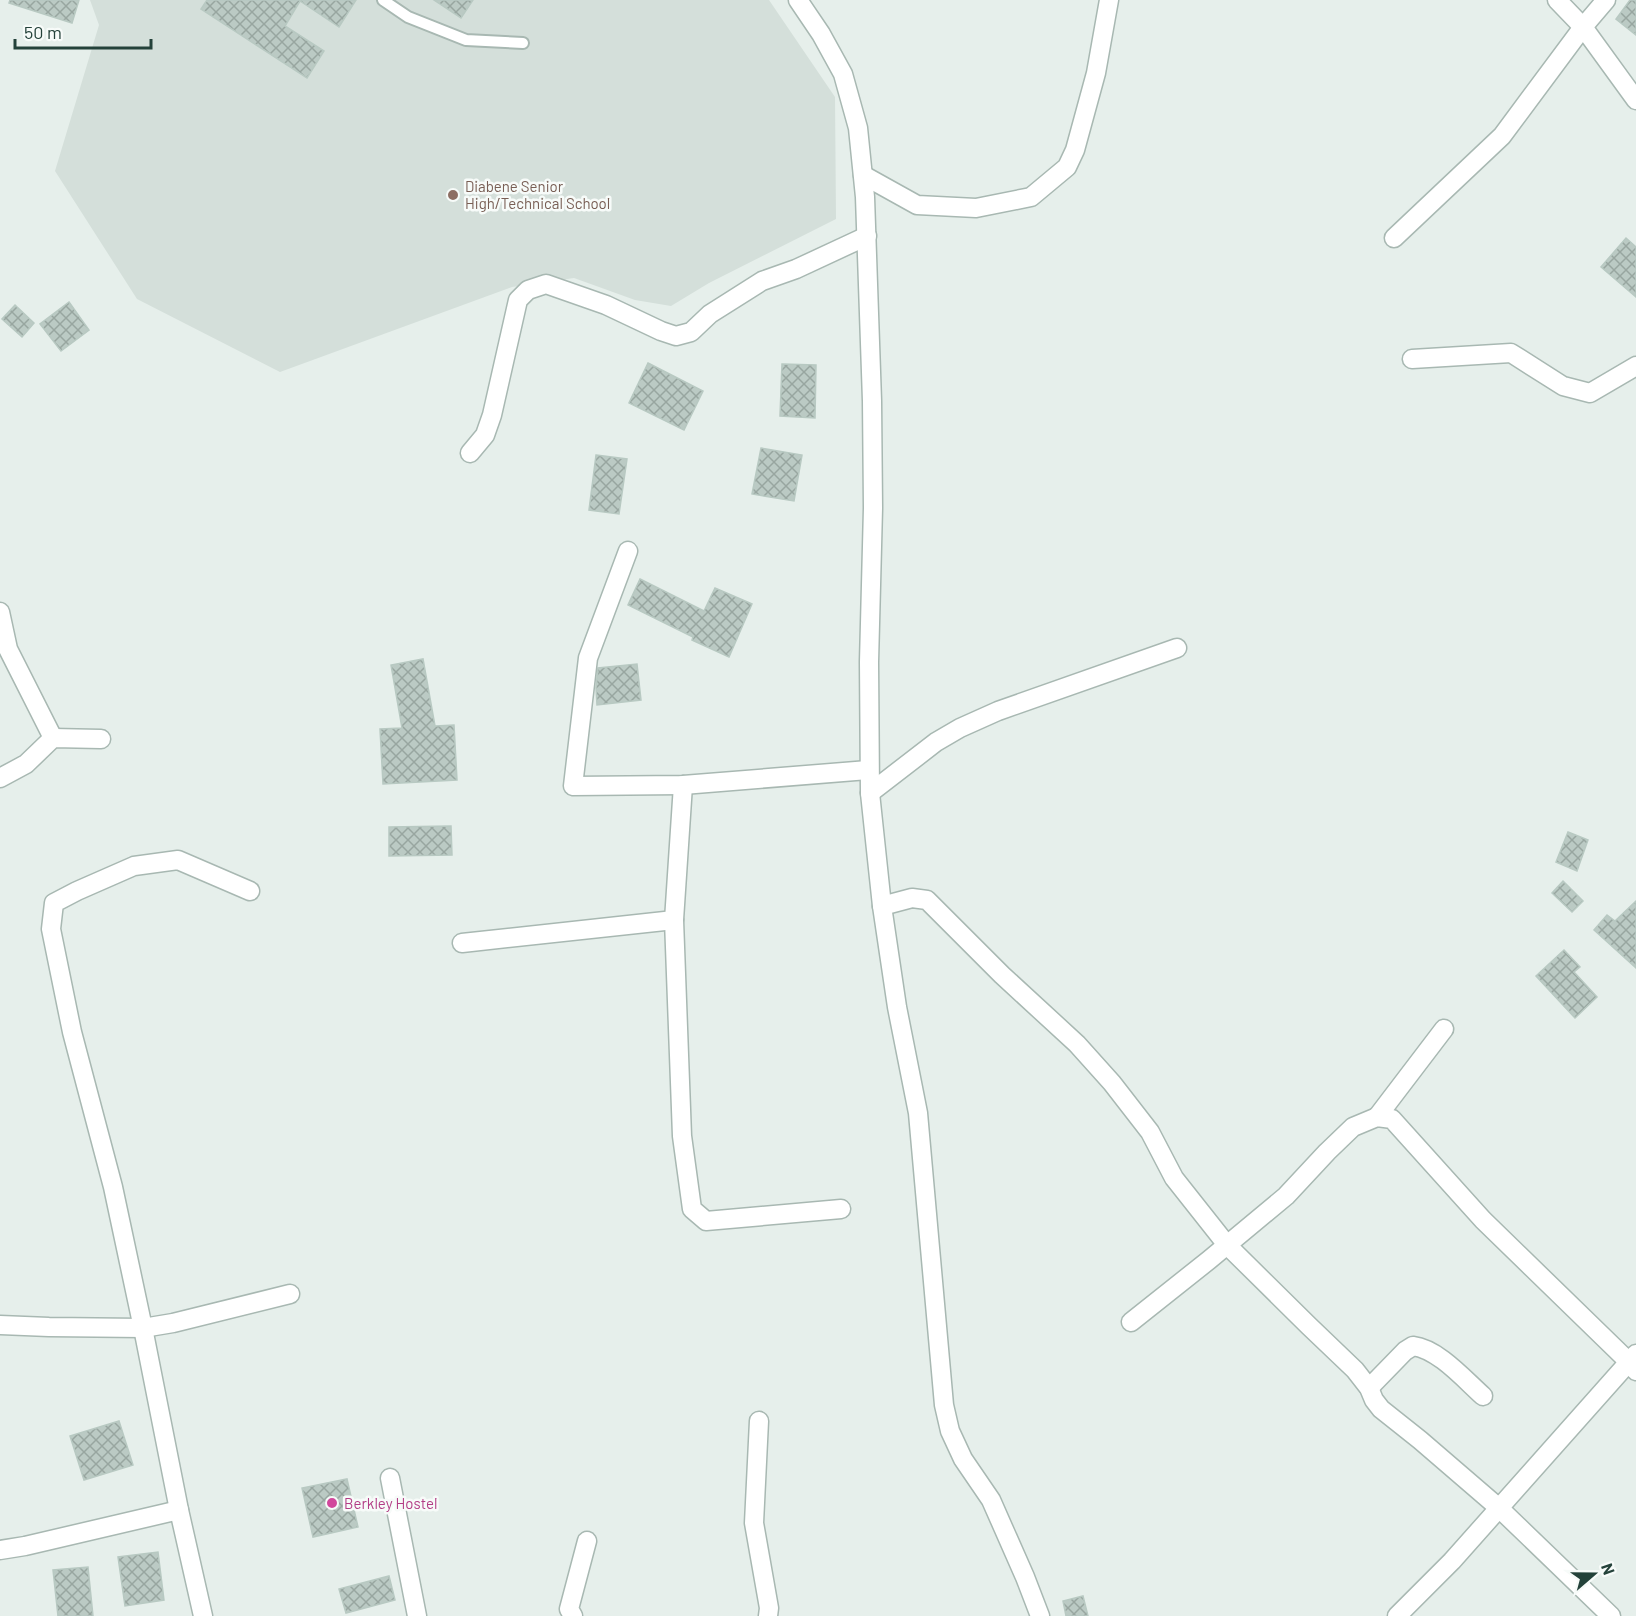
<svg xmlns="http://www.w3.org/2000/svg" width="1636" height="1616" viewBox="0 0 1636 1616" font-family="Barlow,sans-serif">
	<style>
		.built { fill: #d4dfda }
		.building { fill: url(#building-cross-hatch); stroke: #b8c9c2; stroke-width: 1.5 }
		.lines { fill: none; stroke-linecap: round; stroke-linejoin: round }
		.service-casing { stroke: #a8b8b2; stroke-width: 14 }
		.minor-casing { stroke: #a8b8b2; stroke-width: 21 }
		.service { stroke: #fff; stroke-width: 10 }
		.minor { stroke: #fff; stroke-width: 18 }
		.education-dot { fill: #8d6e63; stroke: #f7fbf9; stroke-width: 2 }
		.hotel-dot { fill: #d1479c; stroke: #f7fbf9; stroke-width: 2 }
		.labels { text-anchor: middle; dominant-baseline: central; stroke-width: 5; stroke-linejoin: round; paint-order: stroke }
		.education-label { font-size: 15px; fill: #785e54; stroke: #f7fbf9; text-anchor: start }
		.hotel-label { font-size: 15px; fill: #b23c85; stroke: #f7fbf9; text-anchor: start }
	</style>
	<defs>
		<pattern id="building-cross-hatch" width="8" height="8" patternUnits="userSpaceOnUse" patternTransform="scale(1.5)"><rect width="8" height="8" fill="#bbcac4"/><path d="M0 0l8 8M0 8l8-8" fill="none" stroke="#98a6a0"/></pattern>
	</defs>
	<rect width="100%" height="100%" fill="#e6efeb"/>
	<polygon class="built" points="90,0 769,0 835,97 836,219 709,283 671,306 635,300 574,278 512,287 280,372 137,299 55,171 99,25"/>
	<g class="building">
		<polygon points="10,0 79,0 72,23 9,3"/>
		<polygon points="207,0 356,0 339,27 300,1 285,26 324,51 307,78 201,9"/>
		<polygon points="434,0 473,0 461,18"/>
		<polygon points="1630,0 1636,0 1636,35 1616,19"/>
		<polygon points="1626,238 1636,247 1636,297 1601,267"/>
		<polygon points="69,302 89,330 61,351 40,324"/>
		<polygon points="15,305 34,323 22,337 2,319"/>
		<polygon points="648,363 703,391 684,430 629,403"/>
		<polygon points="782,364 816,365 815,418 780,416"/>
		<polygon points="761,448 802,455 794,501 752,494"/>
		<polygon points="596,455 627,459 619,514 589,510"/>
		<polygon points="640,579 704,611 715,588 752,604 729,657 692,640 693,637 628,605"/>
		<polygon points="423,659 435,726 454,725 457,780 383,784 380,729 402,728 391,665"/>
		<polygon points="637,664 641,700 597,705 596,688 598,668"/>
		<polygon points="451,826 452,855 389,856 389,827"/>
		<polygon points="1568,832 1588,840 1577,871 1556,862"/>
		<polygon points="1563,881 1583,901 1572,912 1552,893"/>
		<polygon points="1636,901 1636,968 1594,930 1607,915 1615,921"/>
		<polygon points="1564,950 1580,967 1574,972 1597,997 1575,1018 1536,976"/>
		<polygon points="119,1421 133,1465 84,1480 70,1436"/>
		<polygon points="347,1479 358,1527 313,1537 302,1488"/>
		<polygon points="158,1552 164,1600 125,1606 118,1557"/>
		<polygon points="88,1567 93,1616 58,1616 53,1570"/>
		<polygon points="389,1576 395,1600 346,1613 339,1589"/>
		<polygon points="1083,1596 1088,1616 1066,1616 1063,1601"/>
	</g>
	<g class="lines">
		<defs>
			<polyline id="service" points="383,0 408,17 466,40 523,43"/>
			<g id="minor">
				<polyline points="798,0 821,34 843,74 858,128 865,197 872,401 873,508 869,662 870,793 882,906 897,1007 918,1113 944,1405 950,1431 963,1459 991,1500 1025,1577 1040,1616"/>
				<polyline points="1557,0 1583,27 1636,100"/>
				<polyline points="863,175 917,205 976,208 1031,197 1067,167 1075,150 1096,73 1109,0"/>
				<polyline points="1394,238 1502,136 1583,27 1606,0"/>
				<polyline points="1412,359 1511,353 1563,386 1590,393 1636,366"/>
				<polyline points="470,453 485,435 492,415 518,300 528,290 546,284 606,305 661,331 676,336 691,332 710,314 762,281 796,269 867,236"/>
				<polyline points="628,551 588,658 573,786 683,785 868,770"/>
				<polyline points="0,612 8,649 53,738"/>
				<polyline points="0,778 26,764 53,738 101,739"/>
				<polyline points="683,785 674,920 682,1136 692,1209 706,1221 841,1209"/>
				<polyline points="870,793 936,742 960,728 998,711 1177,648"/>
				<polyline points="882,906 912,898 927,900 1002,975 1077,1044 1112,1083 1150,1132 1174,1178 1227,1245 1309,1326 1355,1370 1369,1388 1374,1400 1381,1409 1420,1440 1499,1508 1611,1616"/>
				<polyline points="462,943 674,920"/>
				<polyline points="1377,1117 1444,1029"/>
				<polyline points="1131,1322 1209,1260 1286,1196 1327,1152 1353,1127 1377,1117 1392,1119 1483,1220 1629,1362 1636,1371"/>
				<polyline points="0,1325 49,1327 143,1328 173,1323 290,1294"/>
				<path d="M1369,1388L1405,1351L1413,1346C1438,1349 1464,1379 1483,1396"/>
				<polyline points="759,1421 754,1523 769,1608 768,1616"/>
				<polyline points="390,1478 417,1616"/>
				<polyline points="0,1550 25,1546 179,1510"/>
				<polyline points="203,1616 179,1510 143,1328 113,1187 72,1032 51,929 54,903 77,891 134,866 178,860 250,891"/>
				<polyline points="573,1616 569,1609 587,1541"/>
				<polyline points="1397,1616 1452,1561 1636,1354"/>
			</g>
		</defs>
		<use href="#service" class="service-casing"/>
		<use href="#minor" class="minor-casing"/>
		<use href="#service" class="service"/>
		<use href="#minor" class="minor"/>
	</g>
	<circle class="education-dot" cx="453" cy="195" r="6"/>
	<circle class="hotel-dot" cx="332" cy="1503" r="6"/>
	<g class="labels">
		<g class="education-label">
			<text x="465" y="186">Diabene Senior<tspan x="465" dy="17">High/Technical School</tspan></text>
		</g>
		<g class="hotel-label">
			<text x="344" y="1503">Berkley Hostel</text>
		</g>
	</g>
	<g transform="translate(1594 1574) rotate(70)" stroke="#f7fbf9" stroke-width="4.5" paint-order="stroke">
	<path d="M0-4.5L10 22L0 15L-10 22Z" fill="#24423a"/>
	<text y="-9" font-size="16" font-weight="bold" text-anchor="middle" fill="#24423a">N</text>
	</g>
	<path d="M15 39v9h136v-9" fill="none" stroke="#24423a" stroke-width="3"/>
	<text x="24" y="39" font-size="18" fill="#24423a" stroke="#f7fbf9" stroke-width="4.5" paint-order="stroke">50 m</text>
</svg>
